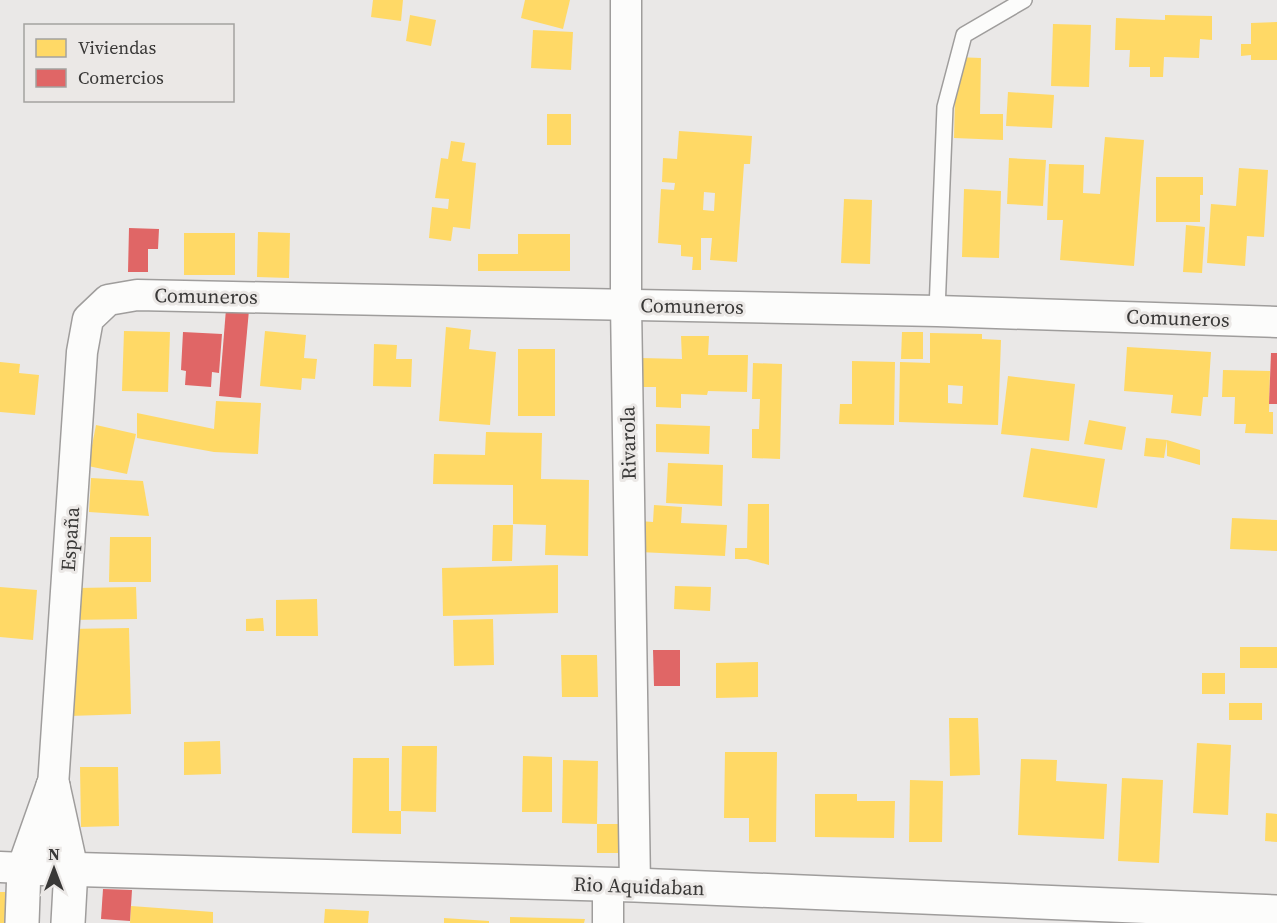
<svg xmlns="http://www.w3.org/2000/svg" width="1277" height="923" viewBox="0 0 1277 923" font-family="'Source Serif 4',serif">
	<style>
		.homes { fill: #ffd966; fill-rule: evenodd }
		.shops { fill: #e06666 }
		.lines { fill: none; stroke-linecap: round; stroke-linejoin: round }
		.lane-casing { stroke: #9f9d9c; stroke-width: 18 }
		.street-casing { stroke: #9f9d9c; stroke-width: 33 }
		.secondary-casing { stroke: #9f9d9c; stroke-width: 36 }
		.lane { stroke: #fcfcfb; stroke-width: 15 }
		.street { stroke: #fcfcfb; stroke-width: 30 }
		.secondary { stroke: #fcfcfb; stroke-width: 33 }
		.labels { text-anchor: middle; dominant-baseline: central; stroke-width: 6; stroke-linejoin: round; paint-order: stroke }
		.street-label { font-size: 20px; fill: #393837; stroke: #ebe8e6 }
	</style>
	<rect width="100%" height="100%" fill="#eae8e7"/>
	<g class="homes">
		<polygon points="373,0 403,0 401,21 371,17"/>
		<polygon points="525,0 570,0 563,29 521,18"/>
		<polygon points="410,15 436,20 431,46 406,41"/>
		<polygon points="1165,15 1212,16 1212,40 1200,39 1199,58 1164,57 1163,77 1150,77 1150,67 1129,67 1130,50 1115,50 1116,18 1165,20"/>
		<polygon points="1277,22 1277,60 1251,60 1251,55 1241,56 1241,44 1251,44 1251,23"/>
		<polygon points="1053,24 1091,25 1089,87 1051,86"/>
		<polygon points="533,30 573,32 571,70 531,68"/>
		<polygon points="956,57 981,58 980,114 1003,114 1003,140 954,138"/>
		<polygon points="1008,92 1054,95 1052,128 1006,126"/>
		<rect x="547" y="114" width="24" height="31"/>
		<path d="M679,131L752,136L750,164H744L737,262L710,260L712,238H701V270H692L693,257L681,256V245L658,243L661,189L674,190L675,183L662,182L663,158L677,159ZM704,192L715,193L714,211L703,210Z"/>
		<polygon points="1105,137 1144,140 1134,266 1060,260 1063,220 1047,220 1049,164 1084,165 1083,193 1100,194"/>
		<polygon points="451,141 465,143 462,161 476,163 470,229 453,227 451,241 429,238 432,207 448,209 449,199 435,198 441,158 448,159"/>
		<polygon points="1009,158 1046,160 1043,206 1007,204"/>
		<polygon points="1239,168 1268,170 1264,237 1247,236 1245,266 1207,263 1211,204 1236,206"/>
		<polygon points="1156,177 1203,177 1203,195 1200,195 1200,222 1156,222"/>
		<polygon points="964,189 1001,191 999,258 962,257"/>
		<polygon points="844,199 872,200 870,264 841,263"/>
		<polygon points="1186,225 1205,227 1202,273 1183,272"/>
		<polygon points="258,232 290,233 289,278 257,277"/>
		<rect x="184" y="233" width="51" height="42"/>
		<polygon points="518,234 570,234 570,271 478,271 478,254 518,254"/>
		<polygon points="446,327 471,330 469,349 496,352 490,425 439,421"/>
		<polygon points="124,331 170,332 168,392 122,391"/>
		<polygon points="265,331 306,335 304,358 317,359 315,379 302,378 301,390 260,386"/>
		<polygon points="902,332 923,332 923,359 901,359"/>
		<path d="M930,333L982,334V339L1001,340L998,425L899,422L900,362L930,363ZM948,385L963,386L962,404L948,403Z"/>
		<polygon points="681,336 709,336 708,355 748,355 747,392 708,391 707,395 681,394 681,408 656,407 656,387 640,387 641,358 682,359"/>
		<polygon points="374,344 397,345 396,359 412,359 411,387 373,386"/>
		<polygon points="1127,347 1211,352 1208,397 1203,397 1201,416 1171,413 1173,395 1124,391"/>
		<rect x="518" y="349" width="37" height="67"/>
		<polygon points="852,361 895,362 894,425 839,424 840,404 852,404"/>
		<polygon points="0,362 20,364 19,373 39,375 35,415 0,412"/>
		<polygon points="753,363 782,364 780,459 752,458 752,429 759,429 760,399 752,399"/>
		<polygon points="1223,370 1270,371 1269,412 1273,412 1273,434 1245,433 1246,424 1234,424 1235,397 1222,397"/>
		<polygon points="1008,376 1075,384 1069,441 1001,434"/>
		<polygon points="216,401 261,403 258,454 214,452 137,438 137,413 214,429"/>
		<polygon points="1089,420 1126,427 1122,450 1084,444"/>
		<polygon points="656,424 710,426 709,454 656,452"/>
		<polygon points="96,425 136,434 127,474 88,466"/>
		<polygon points="486,432 542,433 541,479 589,480 588,556 545,555 546,525 513,524 513,485 433,484 434,454 485,455"/>
		<polygon points="1146,438 1167,440 1164,458 1144,456"/>
		<polygon points="1167,440 1200,450 1200,465 1167,456"/>
		<polygon points="1031,448 1105,459 1097,508 1023,497"/>
		<polygon points="668,463 723,465 722,506 666,503"/>
		<polygon points="91,478 143,481 149,516 89,512"/>
		<polygon points="748,504 769,504 769,565 747,559 735,559 735,548 747,548"/>
		<polygon points="654,505 682,507 681,523 727,525 725,556 639,552 640,521 653,522"/>
		<polygon points="1232,518 1277,520 1277,551 1230,549"/>
		<polygon points="493,525 513,525 512,561 492,561"/>
		<polygon points="110,537 151,537 151,582 109,582"/>
		<polygon points="558,565 558,613 443,616 442,568"/>
		<polygon points="675,586 711,587 710,611 674,609"/>
		<polygon points="0,587 37,590 33,640 0,637"/>
		<polygon points="136,587 137,619 69,620 77,588"/>
		<polygon points="317,599 318,636 276,636 276,600"/>
		<polygon points="263,618 264,631 246,631 246,619"/>
		<polygon points="493,619 494,665 454,666 453,620"/>
		<polygon points="129,628 131,714 69,716 67,629"/>
		<rect x="1240" y="647" width="37" height="21"/>
		<polygon points="561,655 597,655 598,697 562,697"/>
		<polygon points="758,662 758,697 716,698 716,663"/>
		<rect x="1202" y="673" width="23" height="21"/>
		<rect x="1229" y="703" width="33" height="17"/>
		<polygon points="949,718 978,718 980,775 950,776"/>
		<polygon points="220,741 221,774 184,775 184,742"/>
		<polygon points="1197,743 1231,745 1228,815 1193,813"/>
		<polygon points="402,746 437,746 436,812 401,811"/>
		<polygon points="725,752 777,752 776,842 749,842 749,818 724,818"/>
		<polygon points="523,756 552,757 552,812 522,812"/>
		<polygon points="353,758 389,758 389,811 401,811 401,834 352,833"/>
		<polygon points="1021,759 1057,760 1056,781 1107,784 1104,839 1018,835"/>
		<polygon points="563,760 598,761 597,824 562,823"/>
		<polygon points="80,767 118,767 119,826 81,827"/>
		<polygon points="1122,778 1163,780 1159,863 1118,861"/>
		<polygon points="910,780 943,781 942,842 909,842"/>
		<polygon points="815,794 857,794 857,801 895,801 894,838 815,837"/>
		<polygon points="1266,813 1277,814 1277,842 1265,841"/>
		<polygon points="597,824 623,824 622,853 597,853"/>
		<polygon points="0,892 8,892 7,923 0,923"/>
		<polygon points="131,906 213,912 213,923 130,923"/>
		<polygon points="325,909 369,911 368,923 324,923"/>
		<polygon points="510,917 585,919 584,923 510,923"/>
		<polygon points="444,918 489,921 489,923 444,923"/>
	</g>
	<g class="shops">
		<polygon points="129,228 159,229 158,249 148,249 148,272 128,272"/>
		<polygon points="226,309 249,310 241,398 219,396"/>
		<polygon points="183,332 222,334 219,373 212,372 211,387 185,385 186,371 181,370"/>
		<polygon points="1271,353 1277,353 1277,404 1269,404"/>
		<polygon points="653,650 680,650 680,686 654,686"/>
		<polygon points="103,889 132,890 130,921 101,919"/>
	</g>
	<g class="lines">
		<defs>
			<polyline id="lane" points="937,311 945,107 964,35 1024,0"/>
			<g id="street">
				<polyline points="626,0 626,304 635,885"/>
				<polyline points="53,786 82,352 88,319 108,300 137,295 937,311 1277,322"/>
				<polyline points="0,867 24,868"/>
				<polyline points="608,884 608,923"/>
			</g>
			<g id="secondary">
				<polyline points="53,786 71,868 68,923"/>
				<polyline points="24,868 635,885 1277,912"/>
				<polyline points="22,923 24,868 53,786"/>
			</g>
		</defs>
		<use href="#lane" class="lane-casing"/>
		<use href="#street" class="street-casing"/>
		<use href="#secondary" class="secondary-casing"/>
		<use href="#lane" class="lane"/>
		<use href="#street" class="street"/>
		<use href="#secondary" class="secondary"/>
	</g>
	<g class="labels">
		<g class="street-label">
			<text transform="translate(206 296) rotate(1)">Comuneros</text>
			<text transform="translate(692 306) rotate(1)">Comuneros</text>
			<text transform="translate(1178 318) rotate(2)">Comuneros</text>
			<text transform="translate(628 443) rotate(-91)">Rivarola</text>
			<text transform="translate(70 539) rotate(-86)">España</text>
			<text transform="translate(639 886) rotate(2)">Rio Aquidaban</text>
		</g>
	</g>
	<rect x="24" y="24" width="210" height="78" fill="#ebe8e6" stroke="#a4a2a0" stroke-width="1.5"/>
	<rect x="36" y="39" width="30" height="18" fill="#ffd966" stroke="#a4a2a0" stroke-width="1.5"/>
	<text x="78" y="54" font-size="18" fill="#393837">Viviendas</text>
	<rect x="36" y="69" width="30" height="18" fill="#e06666" stroke="#a4a2a0" stroke-width="1.5"/>
	<text x="78" y="84" font-size="18" fill="#393837">Comercios</text>
	<g transform="translate(54 869)" stroke="#ebe8e6" stroke-width="4.5" paint-order="stroke">
	<path d="M0-4.5L10 22L0 15L-10 22Z" fill="#393837"/>
	<text y="-9" font-size="16" font-weight="bold" text-anchor="middle" fill="#393837">N</text>
	</g>
</svg>
